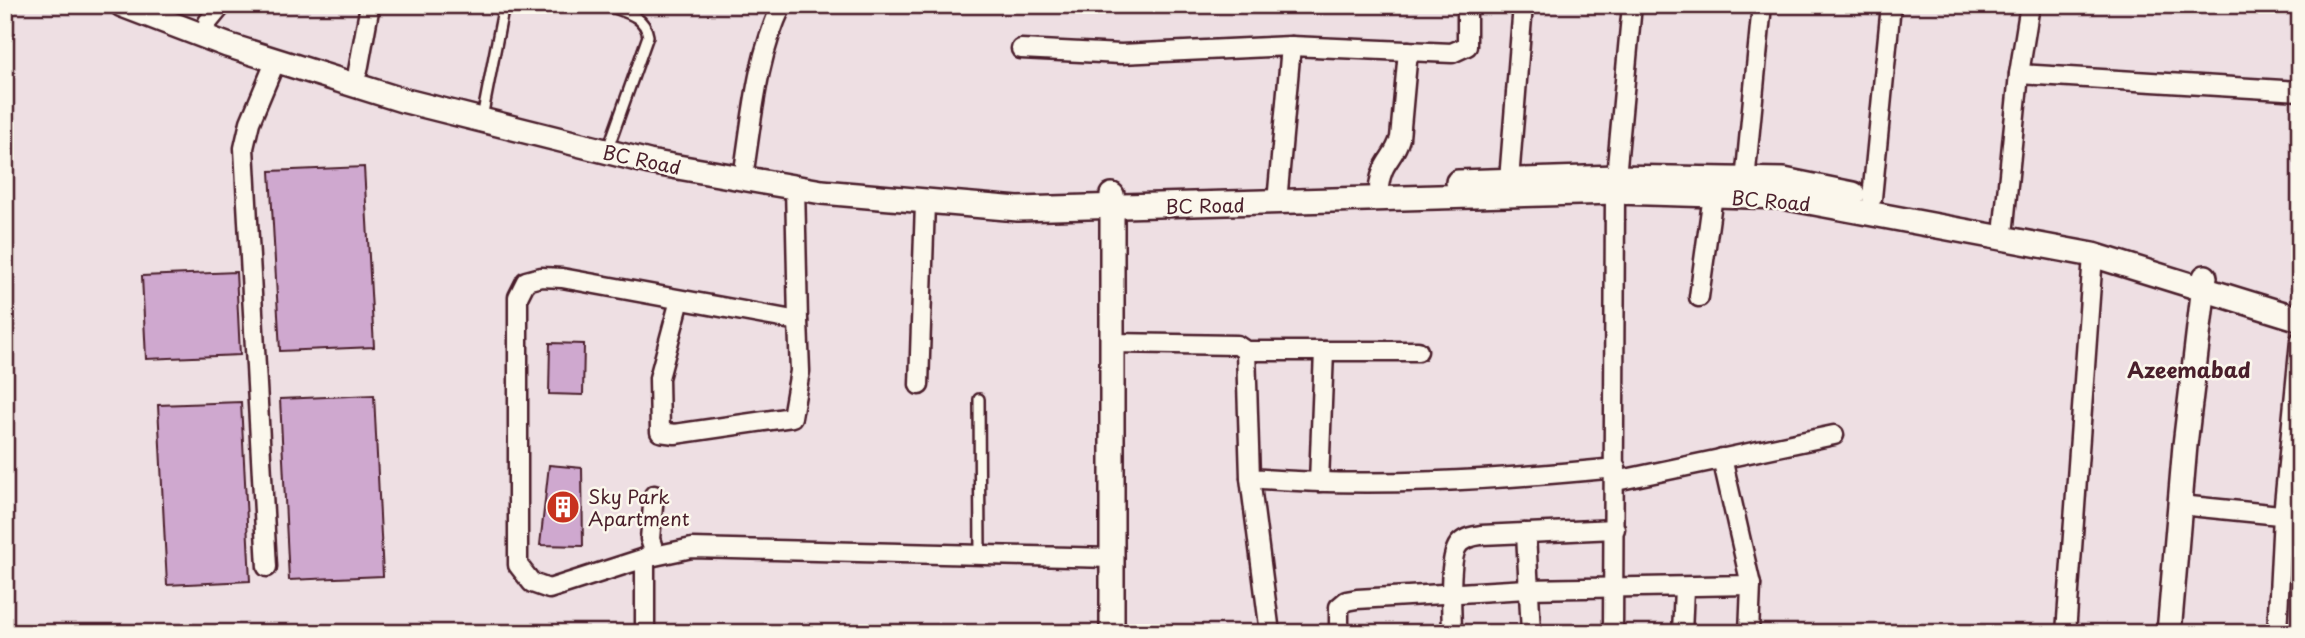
<svg xmlns="http://www.w3.org/2000/svg" width="2305" height="638" viewBox="0 0 2305 638" font-family="'Playpen Sans',sans-serif">
	<style>
		.building { fill: #cfa8cf; stroke: #4a1f2b; stroke-width: 2 }
		.lines { fill: none; stroke-linecap: round; stroke-linejoin: round }
		.service-casing { stroke: #4a1f2b; stroke-width: 14 }
		.minor-casing { stroke: #4a1f2b; stroke-width: 23 }
		.tertiary-casing { stroke: #4a1f2b; stroke-width: 28 }
		.service { stroke: #fbf7ec; stroke-width: 9 }
		.minor { stroke: #fbf7ec; stroke-width: 18 }
		.tertiary { stroke: #fbf7ec; stroke-width: 23 }
		.labels { text-anchor: middle; dominant-baseline: central; stroke-width: 5; stroke-linejoin: round; paint-order: stroke }
		.street-label { font-size: 19px; fill: #4a1f2b; stroke: #fbf7ec }
		.poi-label { font-size: 19px; fill: #4a1f2b; stroke: #fbf7ec; text-anchor: start }
		.neighbourhood-label { font-size: 21px; font-weight: bold; fill: #4a1f2b; stroke: #fbf7ec }
	</style>
	<rect width="100%" height="100%" fill="#eedfe3"/>
	<filter id="ink" filterUnits="userSpaceOnUse"><feTurbulence type="fractalNoise" baseFrequency=".0143" numOctaves="2"/><feDisplacementMap in="SourceGraphic" scale="14" xChannelSelector="R" yChannelSelector="G"/><feConvolveMatrix kernelMatrix="1 2 1 2 8 2 1 2 1" color-interpolation-filters="sRGB"/></filter>
	<g filter="url(#ink)">
		<g class="building">
			<polygon points="364,167 374,347 280,351 270,171"/>
			<polygon points="236,272 240,355 146,359 142,276"/>
			<polygon points="550,343 584,344 583,395 549,394"/>
			<polygon points="374,395 383,576 289,580 280,399"/>
			<polygon points="241,402 250,581 167,585 158,405"/>
			<polygon points="549,465 582,468 583,546 540,545"/>
		</g>
		<g class="lines">
			<defs>
				<g id="service">
					<path d="M606,5C624,12 645,15 648,36L611,140"/>
					<polyline points="482,118 504,5"/>
					<polyline points="979,399 980,553"/>
				</g>
				<g id="minor">
					<polyline points="208,22 222,5"/>
					<polyline points="1021,49 1121,54 1291,46 1452,53 1467,46 1467,5"/>
					<polyline points="358,71 370,5"/>
					<polyline points="2019,74 2300,91"/>
					<path d="M745,164C753,110 758,55 782,5"/>
					<polyline points="1616,177 1632,5"/>
					<polyline points="1509,180 1523,5"/>
					<path d="M1379,186C1382,161 1394,159 1400,138L1408,51"/>
					<polyline points="1278,191 1291,46"/>
					<polyline points="1744,192 1762,5"/>
					<polyline points="1872,198 1891,5"/>
					<polyline points="2004,225 2019,74 2030,5"/>
					<polyline points="1699,297 1713,195"/>
					<polyline points="680,300 659,378 660,432 675,434 792,417 800,371 798,321"/>
					<path d="M1112,343L1237,345L1246,351L1250,478C1372,488 1494,480 1616,468"/>
					<polyline points="1246,351 1418,351"/>
					<polyline points="919,385 925,203"/>
					<polyline points="1250,478 1270,633"/>
					<polyline points="1616,481 1834,435"/>
					<polyline points="1319,482 1324,351"/>
					<polyline points="2180,505 2300,517"/>
					<polyline points="1526,533 1531,633"/>
					<polyline points="645,558 692,548 1112,558"/>
					<polyline points="645,558 654,551 650,539 654,495"/>
					<polyline points="267,567 244,148 250,122 276,60"/>
					<polyline points="645,633 645,558 549,589 532,583 518,565 518,297 526,281 541,277 562,278 798,321 795,186"/>
					<polyline points="1339,633 1339,607 1346,601 1357,599 1527,589 1751,585 1722,458"/>
					<path d="M1452,633C1452,614 1447,555 1460,543C1466,537 1474,536 1481,535L1615,529"/>
					<polyline points="1613,633 1615,192"/>
					<polyline points="1682,633 1684,588"/>
					<polyline points="1749,633 1751,585"/>
					<polyline points="2066,633 2093,255"/>
					<polyline points="2277,633 2283,515 2300,341"/>
				</g>
				<g id="tertiary">
					<polyline points="122,5 227,45 402,100 649,162 822,192 1018,209 1615,192 1782,197 2093,255 2300,319"/>
					<polyline points="1458,182 1616,177 1784,180 1853,194"/>
					<polyline points="1112,195 1112,633"/>
					<polyline points="2169,633 2185,445 2205,277"/>
				</g>
			</defs>
			<use href="#service" class="service-casing"/>
			<use href="#minor" class="minor-casing"/>
			<use href="#tertiary" class="tertiary-casing"/>
			<use href="#service" class="service"/>
			<use href="#minor" class="minor"/>
			<use href="#tertiary" class="tertiary"/>
		</g>
	</g>
	<defs>
		<symbol id="building-disc" viewBox="-11 -11 22 22"><circle r="9.5" fill="#c8321e" stroke="#fbf7ec"/><path d="M-4-6H4V6H1V3H-1V6H-4ZM-2.5-4.3h1.7v1.8h-1.7ZM.8-4.3h1.7v1.8H.8ZM-2.5-1h1.7V.8h-1.7ZM.8-1h1.7V.8H.8Z" fill="#fff"/></symbol>
	</defs>
	<g fill-rule="evenodd">
		<use href="#building-disc" x="544" y="488" width="38" height="38"/>
	</g>
	<g class="labels">
		<g class="street-label">
			<text transform="translate(642 159) rotate(12)">BC Road</text>
			<text transform="translate(1771 200) rotate(5)">BC Road</text>
			<text transform="translate(1205 205) rotate(-1)">BC Road</text>
		</g>
		<g class="poi-label">
			<text x="588" y="496">Sky Park<tspan x="588" dy="22">Apartment</tspan></text>
		</g>
		<g class="neighbourhood-label">
			<text x="2189" y="369">Azeemabad</text>
		</g>
	</g>
	<rect width="2305" height="638" fill="none" stroke="#fbf7ec" stroke-width="28"/>
	<rect x="14" y="14" width="2277" height="610" fill="none" stroke="#4a1f2b" stroke-width="2.5" filter="url(#ink)"/>
</svg>
